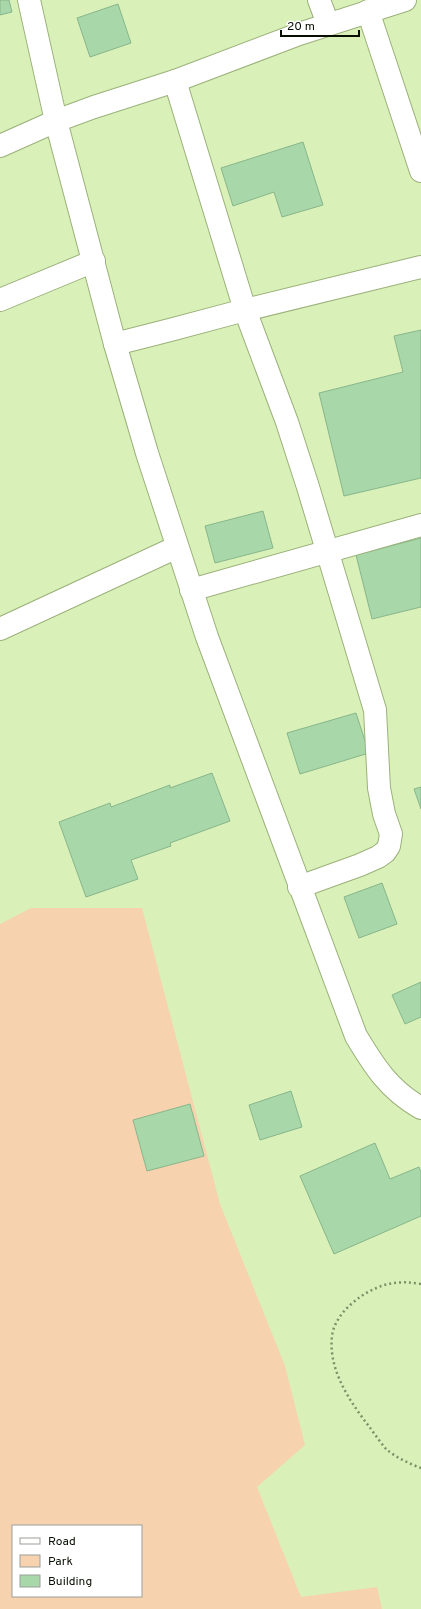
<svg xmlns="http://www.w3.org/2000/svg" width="421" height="1609" viewBox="0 0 421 1609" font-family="Overpass,sans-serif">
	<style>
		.green { fill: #f6d2af; fill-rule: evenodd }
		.building { fill: #a8d7aa; stroke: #88b68a }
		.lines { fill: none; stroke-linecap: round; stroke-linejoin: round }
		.street-casing { stroke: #9bb17a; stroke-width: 24 }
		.path { stroke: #7f8f69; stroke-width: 2.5; stroke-dasharray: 2 3; stroke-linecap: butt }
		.street { stroke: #fff; stroke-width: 22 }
	</style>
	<rect width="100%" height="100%" fill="#d9f1b8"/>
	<path class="green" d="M31,908H142L220,1204L285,1366L305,1445L257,1487L301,1597L377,1587L382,1609H0V924ZM13,1526H141V1596H13Z"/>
	<g class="building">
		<polygon points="0,0 9,0 12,12 0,15"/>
		<polygon points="118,4 131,43 90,57 77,18"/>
		<polygon points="303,142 323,205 282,217 274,192 233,206 221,168"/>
		<polygon points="421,330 421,478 344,496 319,393 403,372 394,336"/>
		<polygon points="263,511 273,548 215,563 205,526"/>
		<polygon points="421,538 421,607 372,619 356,555"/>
		<polygon points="356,713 369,753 300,774 287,733"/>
		<polygon points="212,773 230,821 170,843 171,846 131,860 138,879 86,897 59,822 110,803 111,807 170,785 170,788"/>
		<polygon points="421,787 421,809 414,789"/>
		<polygon points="382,883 397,924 359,938 344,897"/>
		<polygon points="421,982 421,1017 405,1024 392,995"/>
		<polygon points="291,1091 302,1127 260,1140 249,1105"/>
		<polygon points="190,1104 204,1156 147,1171 133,1120"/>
		<polygon points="375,1143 390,1179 419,1167 421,1172 421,1216 334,1254 300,1176"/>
	</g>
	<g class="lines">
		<defs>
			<g id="street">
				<path d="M29,0L56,121L115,344L147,453L207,637L356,1036C374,1066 389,1090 421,1108"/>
				<polyline points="319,0 328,24"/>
				<polyline points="368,11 421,171"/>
				<polyline points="175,81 245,310 287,422 308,487 375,710 379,788 384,814 391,834 389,846 385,852 378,857 360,865 299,887"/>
				<polyline points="0,146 56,121 94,107 175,81 299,34 405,0"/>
				<polyline points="0,300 94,261"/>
				<polyline points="115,344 170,330 245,310 421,267"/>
				<polyline points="191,590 421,525"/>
				<polyline points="0,629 177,547"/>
			</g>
		</defs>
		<use href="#street" class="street-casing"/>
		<path class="path" d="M421,1284C399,1280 382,1283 363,1295C349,1304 334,1319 332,1336C328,1371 351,1403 371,1429C376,1436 381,1443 386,1449C395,1457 410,1464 421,1468"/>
		<use href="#street" class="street"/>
	</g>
	<rect x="12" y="1525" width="130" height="72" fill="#ffffff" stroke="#9c9f99"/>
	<rect x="20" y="1538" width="20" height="6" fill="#ffffff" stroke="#9c9f99"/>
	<text x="48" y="1545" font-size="12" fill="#070e00">Road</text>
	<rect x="20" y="1555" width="20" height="12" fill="#f6d2af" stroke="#9c9f99"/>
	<text x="48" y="1565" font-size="12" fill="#070e00">Park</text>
	<rect x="20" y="1575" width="20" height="12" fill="#a8d7aa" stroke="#9c9f99"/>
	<text x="48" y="1585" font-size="12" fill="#070e00">Building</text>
	<path d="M281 30v6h78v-6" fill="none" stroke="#070e00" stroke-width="2"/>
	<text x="287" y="30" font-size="12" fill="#070e00" stroke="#ffffff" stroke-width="3" paint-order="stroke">20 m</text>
</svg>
